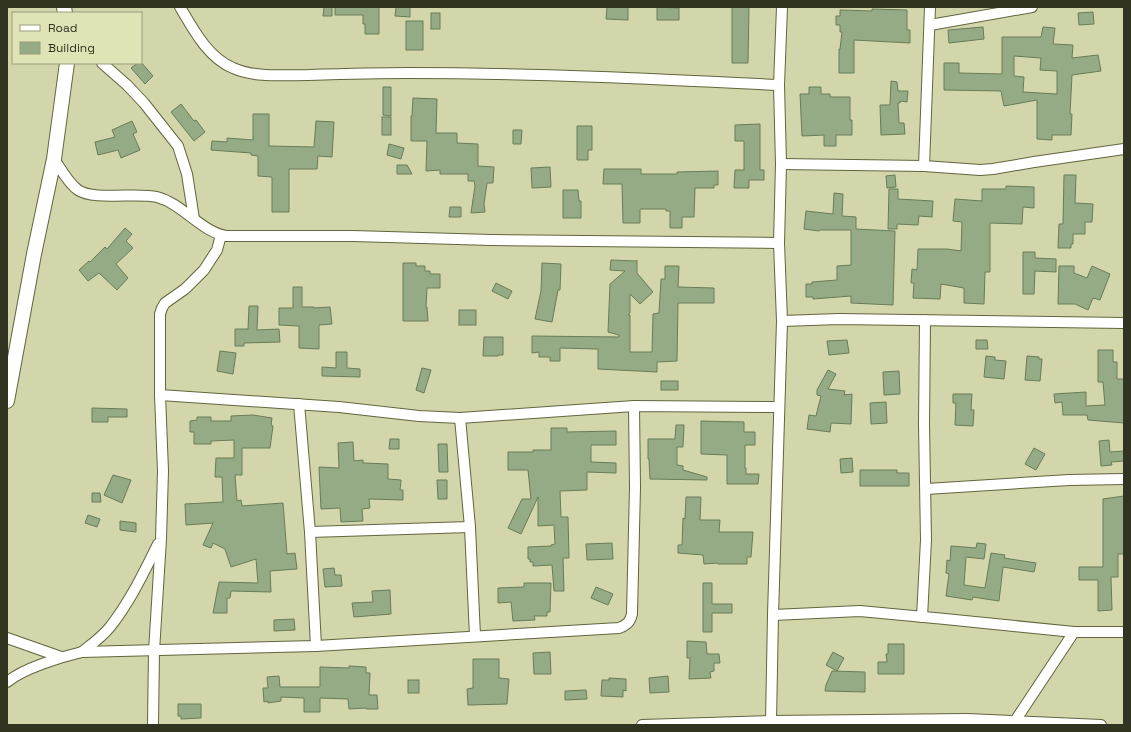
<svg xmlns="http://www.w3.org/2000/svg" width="1131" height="732" viewBox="0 0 1131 732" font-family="'Space Grotesk',sans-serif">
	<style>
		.building { fill: #95ab85; stroke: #687c58; fill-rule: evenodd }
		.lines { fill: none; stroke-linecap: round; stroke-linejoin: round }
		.street-casing { stroke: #62653d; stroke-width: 12 }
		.secondary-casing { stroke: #62653d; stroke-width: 16 }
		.street { stroke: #fff; stroke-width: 10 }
		.secondary { stroke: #fff; stroke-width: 14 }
	</style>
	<rect width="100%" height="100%" fill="#d2d6aa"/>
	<g class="building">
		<polygon points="324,7 332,7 332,16 323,16"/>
		<polygon points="335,7 379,7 379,34 365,34 365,24 363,24 363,15 335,15"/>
		<polygon points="396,7 410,7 410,17 395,16"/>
		<polygon points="607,7 628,7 628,20 606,19"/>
		<polygon points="657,7 679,8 679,20 657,20"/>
		<polygon points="732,7 749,7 748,63 732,63"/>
		<polygon points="872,9 907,10 907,30 910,30 910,43 854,40 854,73 839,73 839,49 840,49 842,32 840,32 840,25 836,25 836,16 840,16 840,10 872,11"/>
		<polygon points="1093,12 1094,24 1079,25 1078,13"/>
		<rect x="431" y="13" width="9" height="16"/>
		<rect x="406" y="21" width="17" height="29"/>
		<polygon points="983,27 984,39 949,43 948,30"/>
		<path d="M1043,27L1055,28L1053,44L1073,45L1072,58L1098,55L1101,71L1072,75L1070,114H1072L1071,135H1052V140L1037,139V100L1004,106L1001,91L944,90V63H959V73L1002,74V37H1041ZM1014,56L1041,58L1040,70L1057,71V94L1023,92L1024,77L1014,76Z"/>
		<polygon points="141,62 153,76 145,84 131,68 138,63"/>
		<polygon points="891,81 897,82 898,91 908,91 907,102 900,101 900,103 898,103 899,123 904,123 905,134 881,135 880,105 890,105"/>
		<polygon points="383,87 391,87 391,116 383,115"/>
		<polygon points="809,87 821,87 821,94 830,94 830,97 850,97 850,120 852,120 852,135 836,135 836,146 824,146 824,135 802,136 800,94 809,94"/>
		<polygon points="413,98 437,99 436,133 457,133 457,143 478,144 478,166 494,167 493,183 487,183 484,204 485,212 471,213 475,186 474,181 468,181 468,174 440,174 440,170 426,171 427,141 411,141 411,116 412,116"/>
		<polygon points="181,104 194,121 196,120 205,132 194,141 171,112"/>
		<polygon points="253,114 269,114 269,146 314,147 316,121 334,122 332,157 318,156 317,169 289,169 289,212 272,212 272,177 258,176 258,156 251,155 251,153 211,150 212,141 227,142 227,138 253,140"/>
		<rect x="382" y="117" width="9" height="18"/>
		<polygon points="132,121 137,132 133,134 140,150 121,158 118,150 98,155 95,142 115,137 112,130"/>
		<polygon points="760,124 760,170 764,170 764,180 749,180 749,188 734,188 735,170 744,170 744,141 735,141 735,125"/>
		<polygon points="577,126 592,126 592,150 588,150 588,160 577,160"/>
		<polygon points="513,130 522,130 521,144 513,144"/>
		<polygon points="389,144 404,148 401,159 387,155"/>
		<polygon points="397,165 407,165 412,174 397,174"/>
		<polygon points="550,167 551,187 532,188 531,168"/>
		<polygon points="604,169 641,169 641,174 677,174 677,172 718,171 718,185 714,185 714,188 695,188 694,217 682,217 682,228 670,228 670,211 666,211 666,209 640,209 640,223 623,223 622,184 603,184"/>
		<polygon points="895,175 896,187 887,188 886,176"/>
		<polygon points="1064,175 1076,175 1075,203 1093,204 1092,222 1085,222 1085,234 1073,234 1073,244 1071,244 1071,248 1058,248 1059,224 1063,224"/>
		<polygon points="1006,186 1034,187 1034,208 1023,207 1022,224 990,223 990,272 985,272 984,304 964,303 964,288 941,284 940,299 913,298 914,283 911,283 912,269 917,270 918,249 947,249 961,251 962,222 953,221 955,199 982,201 982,189 1006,189"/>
		<polygon points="889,189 898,189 898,199 933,201 932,217 919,216 918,225 897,224 897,229 888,229"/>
		<polygon points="563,190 578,190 579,201 581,201 581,218 563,218"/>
		<polygon points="834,193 843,194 842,216 856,217 856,229 895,231 893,305 851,303 851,296 813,299 813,297 806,297 806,284 812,284 812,282 837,280 837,266 851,265 851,230 820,230 819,231 804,229 806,211 833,214"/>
		<polygon points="450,207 461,207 461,217 449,217"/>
		<polygon points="125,228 132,234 126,241 133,248 116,264 128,278 117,290 99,273 88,281 79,270 89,261 90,262 105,247 107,249"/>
		<polygon points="1023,252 1035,252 1035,258 1056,259 1056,272 1035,271 1034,294 1023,294"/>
		<polygon points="611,260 636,261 637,260 637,273 653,292 640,304 630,294 630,313 628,315 630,315 630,352 652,352 653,314 659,313 661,279 665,279 665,266 679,266 678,287 714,288 714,303 678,303 677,361 657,362 657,372 598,369 598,349 560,348 560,361 550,361 550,357 539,357 539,352 532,353 532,336 619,337 619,335 608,332 610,284 625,271 610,270"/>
		<polygon points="403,263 416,263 416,266 425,266 425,271 430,271 430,274 440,274 440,288 427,288 426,307 427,307 428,321 403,321"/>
		<polygon points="542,263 561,264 560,290 558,290 552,322 535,319 541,291"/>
		<polygon points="1059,266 1074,266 1074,273 1087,278 1092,266 1110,274 1100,300 1093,298 1088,310 1075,304 1058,304"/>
		<polygon points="496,283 512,291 508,299 492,291"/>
		<polygon points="293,287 302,287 302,307 314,307 314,308 330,307 332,324 319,325 319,349 299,348 299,326 279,325 279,308 293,308"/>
		<polygon points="249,306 258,306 257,330 279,329 280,342 244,343 244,346 235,346 235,329 248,329"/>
		<rect x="459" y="310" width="17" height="15"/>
		<polygon points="484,337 503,337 503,355 498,355 498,356 483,356"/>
		<polygon points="847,340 849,353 829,355 827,341"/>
		<polygon points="976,340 987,340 988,349 976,349"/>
		<polygon points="1098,350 1113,350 1113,362 1117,362 1117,379 1124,379 1124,423 1088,420 1087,415 1063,415 1062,402 1055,403 1054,394 1086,392 1086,406 1105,405 1103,382 1098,382"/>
		<polygon points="220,351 236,353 233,374 217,371"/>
		<polygon points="336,352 347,352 347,368 360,369 360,377 322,376 322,367 336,368"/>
		<polygon points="986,356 995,357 995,360 1006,361 1004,379 984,377"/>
		<polygon points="1027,356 1039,357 1039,359 1042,359 1040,381 1025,380"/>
		<polygon points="422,368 431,370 424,393 416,390"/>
		<polygon points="828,370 836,374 828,389 845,391 844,395 852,394 851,424 831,423 830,432 807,429 809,415 816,416 821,396 817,395 817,390"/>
		<polygon points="899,371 900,394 884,395 883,372"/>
		<rect x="661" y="381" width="17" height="9"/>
		<polygon points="953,394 972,394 971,410 974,410 973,426 955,425 956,403 953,403"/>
		<polygon points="886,402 887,423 871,424 870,403"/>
		<polygon points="92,408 127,409 127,417 108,417 108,422 92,422"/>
		<polygon points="253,415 272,418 271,425 273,426 270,448 242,448 242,475 235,475 237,501 241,500 242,506 283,503 287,554 295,553 297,569 270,571 271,592 231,591 230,598 227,598 227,613 213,613 219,582 258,583 256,559 231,567 225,549 213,543 211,548 203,545 213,523 186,525 185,504 223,502 222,477 215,477 216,458 234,458 234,440 211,441 211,444 194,444 194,432 190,432 190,421 197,420 197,417 211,417 211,421 231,421 231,416"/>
		<polygon points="701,421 744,422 744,432 755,432 755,445 745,445 745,468 746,468 746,474 759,474 758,484 727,484 727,455 701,454"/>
		<polygon points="676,425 684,425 683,447 677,447 677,465 683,466 683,470 707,477 707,480 650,479 649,459 648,459 648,439 675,439"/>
		<polygon points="551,428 567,428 567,432 616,431 616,445 591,445 591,462 616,463 616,473 587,472 587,490 560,491 561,517 568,517 569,558 563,558 564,591 554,591 552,565 533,566 533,562 530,562 530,559 528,559 528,547 551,546 551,545 555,544 554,525 538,526 538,497 521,534 508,528 522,499 531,499 528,470 508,470 508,452 533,452 533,450 551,450"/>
		<polygon points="390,439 399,439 399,449 389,449"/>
		<polygon points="1109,440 1110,452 1124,451 1124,461 1111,462 1112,465 1101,466 1099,441"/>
		<polygon points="353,442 354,461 363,460 363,463 388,464 388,479 401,480 400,490 403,490 403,500 369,499 370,508 362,509 363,521 341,522 340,508 321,509 319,467 339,468 338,443"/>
		<polygon points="438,444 447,444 448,472 439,472"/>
		<polygon points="1034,448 1045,454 1036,470 1025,464"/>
		<polygon points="852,458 853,472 841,473 840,459"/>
		<polygon points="860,470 897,470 897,473 909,473 909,486 860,486"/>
		<polygon points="113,475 131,480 122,503 104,495"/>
		<polygon points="437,480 447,480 447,499 438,499"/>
		<polygon points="92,493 100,493 101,502 92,502"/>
		<polygon points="1124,496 1124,554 1118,554 1118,577 1111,577 1112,610 1098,611 1098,580 1079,580 1079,567 1103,567 1103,499"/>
		<polygon points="686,497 701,497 700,520 720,520 719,532 753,532 751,557 747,557 747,564 718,564 718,563 704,564 703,555 678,553 678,545 682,545 683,518 685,519"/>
		<polygon points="88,515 100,519 97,527 85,523"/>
		<polygon points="120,521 136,523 136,532 120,530"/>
		<polygon points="612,543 613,559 587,560 586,544"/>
		<polygon points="977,543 986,544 984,559 966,557 964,585 985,588 991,553 1005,555 1004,558 1036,563 1034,572 1003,567 999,601 973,597 972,600 946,596 949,574 946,573 947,560 950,561 951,546 976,548"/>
		<polygon points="334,568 335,575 341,575 342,586 325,587 323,569"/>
		<polygon points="524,583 551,583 550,612 547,612 547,616 534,616 535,620 513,621 511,602 498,603 498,588 524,587"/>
		<polygon points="703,583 712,583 712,604 732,604 732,613 712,613 712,632 703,632"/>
		<polygon points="596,587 613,594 608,605 591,598"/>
		<polygon points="390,590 391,614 354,617 352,603 373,602 372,591"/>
		<polygon points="294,619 295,630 274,631 274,620"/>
		<polygon points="687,641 706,642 707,654 719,654 720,663 714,663 714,671 710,672 711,678 689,679 690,658 687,658"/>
		<polygon points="888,644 904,644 904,674 878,674 878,662 887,662 886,654 888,654"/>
		<polygon points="550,652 551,674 534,674 533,653"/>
		<polygon points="833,652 844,658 837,671 826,665"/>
		<polygon points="473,659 499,659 499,678 509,679 507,704 468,705 467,689 473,688"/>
		<polygon points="349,666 366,667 366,673 370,673 369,695 377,695 378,709 366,709 366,708 349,709 348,699 320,698 320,712 304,712 304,698 281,697 281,701 268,703 268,701 264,702 263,688 268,688 267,677 279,676 280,687 320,687 320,667 349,668"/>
		<polygon points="832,671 865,672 865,692 825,691 826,685"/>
		<polygon points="668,676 669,692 650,693 649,678"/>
		<polygon points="609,678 626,679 626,691 623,690 623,697 601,696 602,680 609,680"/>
		<rect x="408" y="680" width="11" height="13"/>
		<polygon points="586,690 587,699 565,700 565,691"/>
		<polygon points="178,704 201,704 201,718 181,719 181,716 178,716"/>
	</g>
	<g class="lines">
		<defs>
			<g id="street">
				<path d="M180,7C193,29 208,58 233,68C255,78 284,75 308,75C341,74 375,73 409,73C532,73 656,79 779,85"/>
				<polyline points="930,25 1032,7"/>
				<polyline points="102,63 127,85 144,103 178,146 187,174 194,219"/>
				<path d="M54,159C61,169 68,183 78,190C94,201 136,192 157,197C183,204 200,231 226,236H353L491,240L779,243"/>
				<polyline points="781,164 924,166 980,170 993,169 1034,162 1124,149"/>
				<polyline points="924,166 930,7"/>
				<polyline points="782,321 839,319 1124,323"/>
				<polyline points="160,395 339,407 419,416 460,418 634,406 779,407"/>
				<polyline points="299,404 310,532 316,646"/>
				<polyline points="460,418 470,527 475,636"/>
				<polyline points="926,489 1069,480 1124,479"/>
				<polyline points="310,532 470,527"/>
				<polyline points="773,615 860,611 945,619 1074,632 1124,632"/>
				<polyline points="922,617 926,540 924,424 925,320"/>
				<polyline points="7,638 61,657"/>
				<path d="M82,652C92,644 102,637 110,627C130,602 144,572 158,544"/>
				<path d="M7,682C24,668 61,657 82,652L316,646L619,628C627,625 630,622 632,614L635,487L634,406"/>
				<polyline points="771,721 773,615 782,321 779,243 781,164 779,85 782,7"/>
				<polyline points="1015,721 1074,632"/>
				<polyline points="153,725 154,651 161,539 163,471 160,395 160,314 162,308 165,303 185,289 204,270 217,250 221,235"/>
				<polyline points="642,725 771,721 967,719 1101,725"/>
			</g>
			<g id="secondary">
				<polyline points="64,7 65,13"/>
				<polyline points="7,401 34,254 54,159 67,63"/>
			</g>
		</defs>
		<use href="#street" class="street-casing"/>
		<use href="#secondary" class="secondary-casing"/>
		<use href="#street" class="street"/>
		<use href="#secondary" class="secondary"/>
	</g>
	<rect width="1131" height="732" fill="none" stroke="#323422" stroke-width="16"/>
	<rect x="12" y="12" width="130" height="52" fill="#dfe3b6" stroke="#9a9d7b"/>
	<rect x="20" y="25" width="20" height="6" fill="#ffffff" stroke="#9a9d7b"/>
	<text x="48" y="32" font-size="12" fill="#323422">Road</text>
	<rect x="20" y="42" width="20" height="12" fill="#95ab85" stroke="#9a9d7b"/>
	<text x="48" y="52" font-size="12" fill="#323422">Building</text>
</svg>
